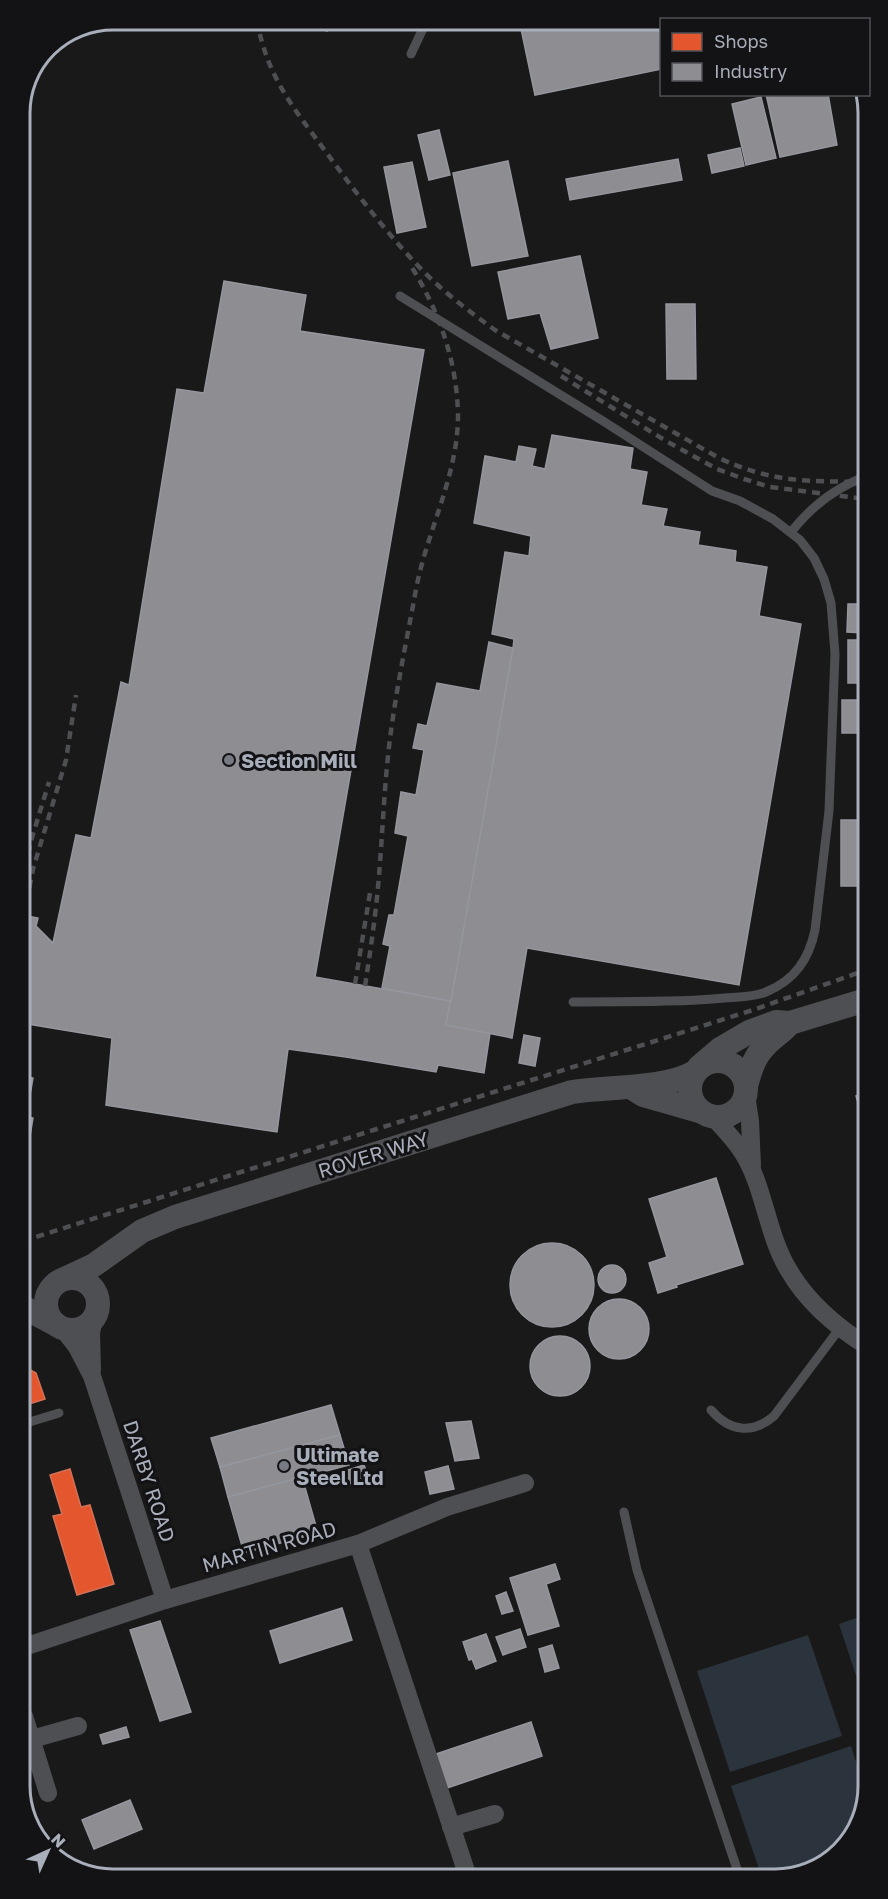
<svg xmlns="http://www.w3.org/2000/svg" width="888" height="1899" viewBox="0 0 888 1899" font-family="'Golos Text',sans-serif">
	<style>
		.water { fill: #2b343c }
		.shops { fill: #e4572e; stroke: #d27158; stroke-width: 1.5 }
		.industry { fill: #8d8d92; stroke: #95979e; stroke-width: 1.5 }
		.lines { fill: none; stroke-linecap: round; stroke-linejoin: round }
		.service { stroke: #4d4f52; stroke-width: 9 }
		.minor { stroke: #4d4f52; stroke-width: 18 }
		.tertiary { stroke: #4d4f52; stroke-width: 24 }
		.rail { stroke: #4d4f52; stroke-width: 4.5; stroke-dasharray: 8 6; stroke-linecap: butt }
		.poi-dot { fill: #777a82; stroke: #131315; stroke-width: 2 }
		.labels { text-anchor: middle; dominant-baseline: central; stroke-width: 6; stroke-linejoin: round; paint-order: stroke }
		.poi-label { font-size: 20px; font-weight: bold; fill: #a9aebb; stroke: #131315; text-anchor: start }
		.street-label { font-size: 20px; fill: #a9aebb; stroke: #131315 }
		.rim { fill: none; stroke: #a9aebb; stroke-width: 3 }
	</style>
	<rect width="100%" height="100%" fill="#191919"/>
	<g class="water">
		<polygon points="868,1614 868,1712 839,1624"/>
		<polygon points="808,1635 842,1736 730,1772 697,1671"/>
		<polygon points="851,1746 866,1793 849,1843 806,1874 761,1875 731,1786"/>
	</g>
	<g class="shops">
		<polygon points="23,1366 36,1373 45,1399 23,1406"/>
		<polygon points="70,1469 81,1507 90,1505 114,1584 77,1595 53,1516 62,1514 50,1475"/>
	</g>
	<g class="industry">
		<polygon points="302,20 332,20 327,31"/>
		<polygon points="540,20 656,20 662,46 662,69 535,95 520,24"/>
		<polygon points="766,94 828,94 837,145 780,157"/>
		<polygon points="761,97 776,158 746,165 732,104"/>
		<polygon points="439,130 450,175 429,180 418,135"/>
		<polygon points="740,148 744,166 712,173 708,155"/>
		<polygon points="678,159 682,180 570,200 566,179"/>
		<polygon points="508,161 528,256 472,266 453,173"/>
		<polygon points="412,162 426,227 397,233 384,167"/>
		<polygon points="580,256 598,338 551,349 540,313 508,319 498,272"/>
		<polygon points="224,281 306,295 300,331 424,350 315,977 451,1001 446,1025 490,1033 484,1073 438,1065 436,1072 346,1057 288,1049 277,1132 106,1105 112,1038 22,1023 22,915 38,918 36,926 53,943 76,835 91,838 121,682 129,685 177,389 204,393"/>
		<polygon points="666,304 695,304 696,379 667,379"/>
		<polygon points="552,435 633,448 630,469 647,472 641,505 667,509 663,526 700,532 698,545 736,551 735,562 767,567 759,616 801,624 739,985 527,948 512,1038 446,1025 513,648 514,639 492,634 505,552 529,556 531,536 474,523 485,456 516,462 519,446 536,449 532,466 545,469"/>
		<polygon points="848,604 865,604 865,633 847,632"/>
		<rect x="848" y="640" width="17" height="43"/>
		<polygon points="489,642 513,648 451,1001 382,988 390,946 383,944 389,915 394,915 408,836 395,833 401,792 416,795 424,750 413,748 418,724 427,726 437,683 480,691"/>
		<rect x="842" y="700" width="23" height="33"/>
		<rect x="841" y="820" width="25" height="66"/>
		<polygon points="524,1035 540,1038 535,1066 519,1063"/>
		<polygon points="22,1076 33,1078 29,1101 23,1100"/>
		<polygon points="866,1092 867,1123 864,1123 856,1096"/>
		<polygon points="23,1116 33,1118 27,1154 23,1153"/>
		<polygon points="716,1178 743,1264 676,1285 677,1287 658,1293 649,1263 667,1257 649,1199"/>
		<circle cx="552" cy="1285" r="42"/>
		<circle cx="612" cy="1279" r="14"/>
		<circle cx="619" cy="1329" r="30"/>
		<circle cx="560" cy="1366" r="30"/>
		<polygon points="331,1405 340,1435 220,1467 211,1438"/>
		<polygon points="471,1421 479,1458 455,1461 446,1423"/>
		<polygon points="340,1435 349,1465 228,1497 220,1467"/>
		<polygon points="364,1465 369,1478 349,1484 345,1471"/>
		<polygon points="448,1466 454,1489 430,1494 425,1472"/>
		<polygon points="302,1477 318,1533 244,1553 228,1497"/>
		<polygon points="555,1564 560,1579 546,1584 559,1626 528,1635 510,1578"/>
		<polygon points="506,1592 513,1611 502,1614 496,1596"/>
		<polygon points="342,1608 352,1640 280,1663 270,1631"/>
		<polygon points="160,1621 191,1712 160,1721 130,1630"/>
		<polygon points="520,1629 526,1647 503,1655 496,1637"/>
		<polygon points="486,1634 496,1661 476,1669 472,1659 469,1660 463,1642"/>
		<polygon points="552,1645 559,1668 545,1672 539,1649"/>
		<polygon points="531,1722 542,1756 447,1788 436,1754"/>
		<polygon points="126,1727 129,1737 103,1744 100,1735"/>
		<polygon points="130,1800 142,1829 94,1849 82,1820"/>
	</g>
	<g class="lines">
		<g class="service">
			<polyline points="411,54 427,20"/>
			<path d="M400,296L603,421L712,491L740,501L773,519L800,540L814,558L824,579L831,603L835,654L829,811L815,930C809,959 795,980 766,992C754,997 739,997 725,998C675,1003 623,1001 573,1002"/>
			<path d="M791,532C811,507 834,488 865,477"/>
			<path d="M711,1410C729,1431 752,1435 774,1416L840,1328"/>
			<polyline points="23,1424 59,1413"/>
			<polyline points="624,1512 637,1570 739,1875"/>
		</g>
		<g class="minor">
			<polyline points="746,1095 750,1121 752,1166"/>
			<path d="M713,1117C723,1128 735,1140 743,1153C764,1186 767,1234 788,1269C807,1302 835,1326 867,1346"/>
			<polyline points="63,1329 77,1347 92,1376 165,1600"/>
			<polyline points="92,1370 91,1333 94,1318"/>
			<polyline points="358,1544 468,1877"/>
			<polyline points="24,1647 165,1600 358,1544 447,1507 525,1483"/>
			<polyline points="24,1716 48,1793"/>
			<polyline points="32,1739 78,1726"/>
			<polyline points="451,1827 495,1814"/>
		</g>
		<g class="tertiary">
			<circle cx="718" cy="1089" r="28"/>
			<polyline points="699,1067 720,1049 749,1032 776,1022 790,1023 866,1000"/>
			<path d="M746,1086C750,1071 754,1057 765,1046C773,1037 783,1032 790,1023"/>
			<polyline points="632,1088 643,1095 699,1111"/>
			<circle cx="72" cy="1304" r="26"/>
			<path d="M64,1279L94,1265L142,1231L175,1217L572,1092C608,1086 664,1090 695,1072"/>
			<polyline points="23,1307 55,1324"/>
		</g>
		<g class="rail">
			<path d="M257,20C267,77 293,107 326,152C356,193 388,235 424,272C446,294 470,312 495,330L719,458C773,483 807,481 865,482"/>
			<polyline points="561,376 666,441 717,469 744,479 770,487 865,499"/>
			<polyline points="22,881 31,841 49,782"/>
			<polyline points="24,915 33,869 66,760 76,695"/>
			<polyline points="355,984 370,893"/>
			<path d="M365,986C370,953 375,920 378,887C383,833 384,778 392,724C398,681 407,638 415,595C425,534 458,478 458,415C457,361 439,311 411,266"/>
			<polyline points="23,1241 753,1010 866,970"/>
		</g>
	</g>
	<g class="poi-dot">
		<circle cx="229" cy="760" r="6"/>
		<circle cx="284" cy="1466" r="6"/>
	</g>
	<g class="labels">
		<g class="poi-label">
			<text x="241" y="760">Section Mill</text>
			<text x="296" y="1454">Ultimate<tspan x="296" dy="23">Steel Ltd</tspan></text>
		</g>
		<g class="street-label">
			<text transform="translate(373 1154) rotate(-17)">ROVER WAY</text>
			<text transform="translate(150 1481) rotate(72)">DARBY ROAD</text>
			<text transform="translate(269 1546) rotate(-16)">MARTIN ROAD</text>
		</g>
	</g>
	<path d="M0 0H888V1899H0ZM113 30H775A83 83 0 0 1 858 113V1786A83 83 0 0 1 775 1869H113A83 83 0 0 1 30 1786V113A83 83 0 0 1 113 30Z" fill="#131315" fill-rule="evenodd"/>
	<path class="rim" d="M113 30H775A83 83 0 0 1 858 113V1786A83 83 0 0 1 775 1869H113A83 83 0 0 1 30 1786V113A83 83 0 0 1 113 30Z"/>
	<rect x="660" y="18" width="210" height="78" fill="#131315" stroke="#4f5157" stroke-width="1.5"/>
	<rect x="672" y="33" width="30" height="18" fill="#e4572e" stroke="#4f5157" stroke-width="1.5"/>
	<text x="714" y="48" font-size="18" fill="#a9aebb">Shops</text>
	<rect x="672" y="63" width="30" height="18" fill="#8d8d92" stroke="#4f5157" stroke-width="1.5"/>
	<text x="714" y="78" font-size="18" fill="#a9aebb">Industry</text>
	<g transform="translate(48 1851) rotate(45)" stroke="#131315" stroke-width="4.5" paint-order="stroke">
	<path d="M0-4.5L10 22L0 15L-10 22Z" fill="#a9aebb"/>
	<text y="-9" font-size="16" font-weight="bold" text-anchor="middle" fill="#a9aebb">N</text>
	</g>
</svg>
